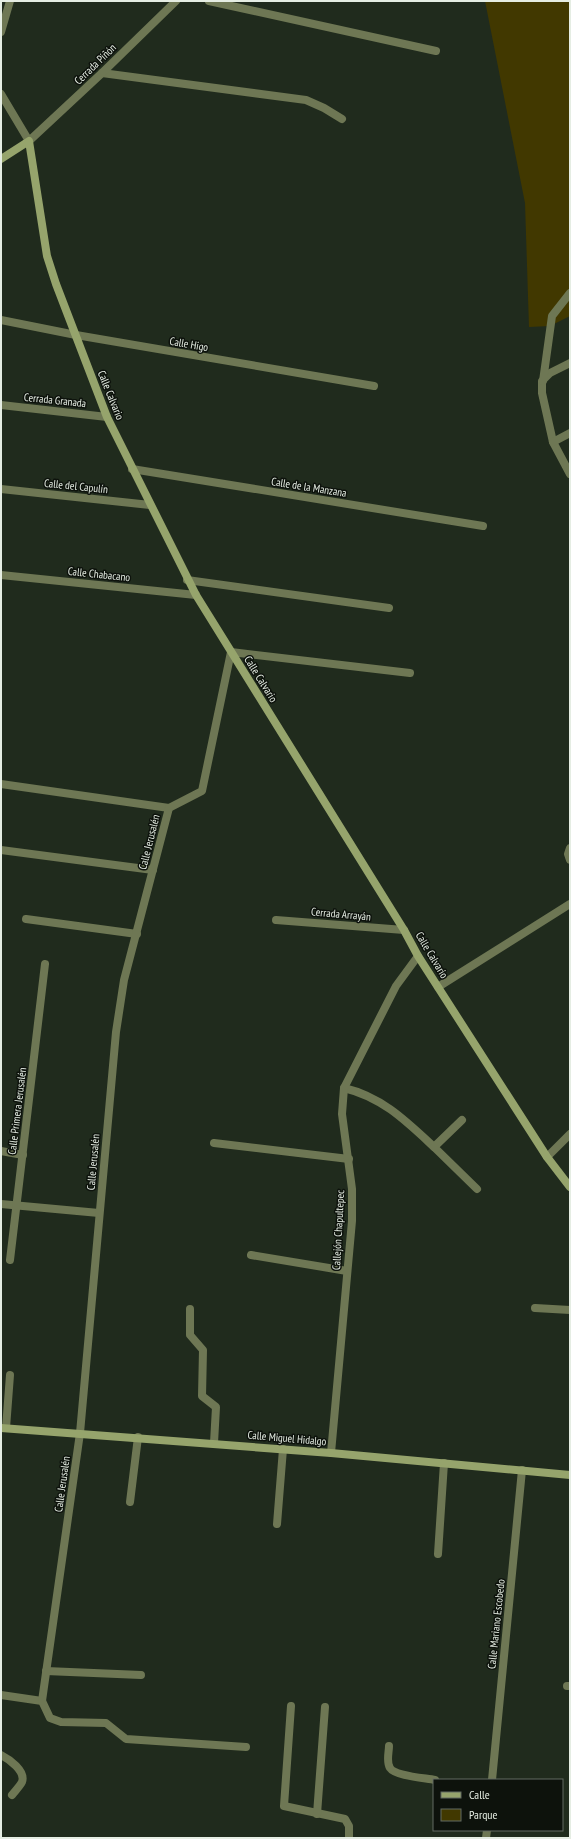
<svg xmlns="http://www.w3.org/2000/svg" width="571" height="1839" viewBox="0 0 571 1839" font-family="'PT Sans Narrow',sans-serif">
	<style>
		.green { fill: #413800 }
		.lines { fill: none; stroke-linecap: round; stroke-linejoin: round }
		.lane { stroke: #6e7754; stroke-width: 8 }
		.street { stroke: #6e7754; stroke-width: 8 }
		.secondary { stroke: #96a46c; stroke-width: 8 }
		.labels { text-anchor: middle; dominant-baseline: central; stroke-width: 3; stroke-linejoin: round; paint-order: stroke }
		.street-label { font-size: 11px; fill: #e5ede3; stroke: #0d120c }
	</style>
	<rect width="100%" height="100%" fill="#202b1d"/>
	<polygon class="green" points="485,1 570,1 570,316 550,326 529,327 525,203"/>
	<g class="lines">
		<g class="lane">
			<polyline points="102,73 306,100 324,108 342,119"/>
			<polyline points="190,1309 190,1335 203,1350 202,1396 216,1407 214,1443"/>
		</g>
		<g class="street">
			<polyline points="209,1 436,51"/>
			<polyline points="1,32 10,1"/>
			<polyline points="1,94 29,141 102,73 176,1"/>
			<polyline points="1,320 76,335 374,386"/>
			<polyline points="570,363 550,373 542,381 542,393 553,442 570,474"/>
			<polyline points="543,381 552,316 570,293"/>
			<polyline points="1,405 107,417"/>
			<polyline points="553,442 570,433"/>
			<polyline points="132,469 483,526"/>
			<polyline points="1,489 150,505"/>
			<polyline points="1,575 196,595"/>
			<polyline points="187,580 389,608"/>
			<polyline points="1,784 169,808"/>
			<polyline points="570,848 568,854 570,860"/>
			<polyline points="1,850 153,870"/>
			<polyline points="26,919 137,934"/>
			<polyline points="276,920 404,930"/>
			<polyline points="438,987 570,904"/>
			<path d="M344,1088C382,1097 406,1121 434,1147"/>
			<polyline points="462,1120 434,1147 477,1189"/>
			<polyline points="214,1143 349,1159"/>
			<polyline points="1,1151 23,1155"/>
			<polyline points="547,1157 570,1134"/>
			<polyline points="1,1204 99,1213"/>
			<polyline points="251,1255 347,1271"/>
			<polyline points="10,1260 45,964"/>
			<polyline points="535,1308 570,1310"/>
			<polyline points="6,1428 10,1375"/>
			<polyline points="331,1453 352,1221 352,1189 342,1114 344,1088 396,986 418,956"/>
			<polyline points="130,1502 138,1437"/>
			<polyline points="277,1524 283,1449"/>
			<polyline points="438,1554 444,1463"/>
			<polyline points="46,1671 141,1675"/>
			<polyline points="567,1686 570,1686"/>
			<polyline points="1,1695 42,1701 50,1718 61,1722 106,1723 126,1739 246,1747"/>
			<polyline points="42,1701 80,1433 116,1032 124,980 169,808 202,791 231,652 410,673"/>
			<polyline points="291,1706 284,1806 345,1819 349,1826 349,1838"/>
			<path d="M389,1746C389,1752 386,1762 390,1768C395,1776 425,1778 435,1780"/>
			<path d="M1,1755C9,1759 26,1771 22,1782C20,1786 15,1791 12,1795"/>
			<polyline points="492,1780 522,1470"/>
			<polyline points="317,1814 325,1707"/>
			<polyline points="486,1838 487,1830"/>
		</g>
		<g class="secondary">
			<polyline points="1,159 29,141 47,256 56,284 107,417 196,595 404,930 418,956 547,1157 570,1187"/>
			<polyline points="1,1428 331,1453 570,1475"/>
		</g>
	</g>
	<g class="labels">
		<g class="street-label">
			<text transform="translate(95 64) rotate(-44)">Cerrada Piñón</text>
			<text transform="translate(189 344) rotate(10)">Calle Higo</text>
			<text transform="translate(111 395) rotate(68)">Calle Calvario</text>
			<text transform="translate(55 400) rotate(6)">Cerrada Granada</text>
			<text transform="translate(76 486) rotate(6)">Calle del Capulín</text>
			<text transform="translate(309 487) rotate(9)">Calle de la Manzana</text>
			<text transform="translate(99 574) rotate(6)">Calle Chabacano</text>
			<text transform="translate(261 679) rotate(58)">Calle Calvario</text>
			<text transform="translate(149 842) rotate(-76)">Calle Jerusalén</text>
			<text transform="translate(341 914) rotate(5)">Cerrada Arrayán</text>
			<text transform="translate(432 955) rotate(59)">Calle Calvario</text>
			<text transform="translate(17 1111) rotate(-83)">Calle Primera Jerusalén</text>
			<text transform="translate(93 1162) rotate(-85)">Calle Jerusalén</text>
			<text transform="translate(338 1230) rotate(-87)">Callejón Chapultepec</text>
			<text transform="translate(287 1438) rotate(5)">Calle Miguel Hidalgo</text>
			<text transform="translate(62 1484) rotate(-82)">Calle Jerusalén</text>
			<text transform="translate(496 1624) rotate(-84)">Calle Mariano Escobedo</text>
		</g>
	</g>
	<rect width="571" height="1839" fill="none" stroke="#e5ede3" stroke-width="4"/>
	<rect x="433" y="1779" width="130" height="52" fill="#0d120c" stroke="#636a62"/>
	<rect x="441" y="1792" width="20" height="6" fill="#96a46c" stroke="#636a62"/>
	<text x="469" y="1799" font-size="12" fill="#e5ede3">Calle</text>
	<rect x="441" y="1809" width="20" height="12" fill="#413800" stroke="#636a62"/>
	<text x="469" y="1819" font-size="12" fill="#e5ede3">Parque</text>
</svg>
